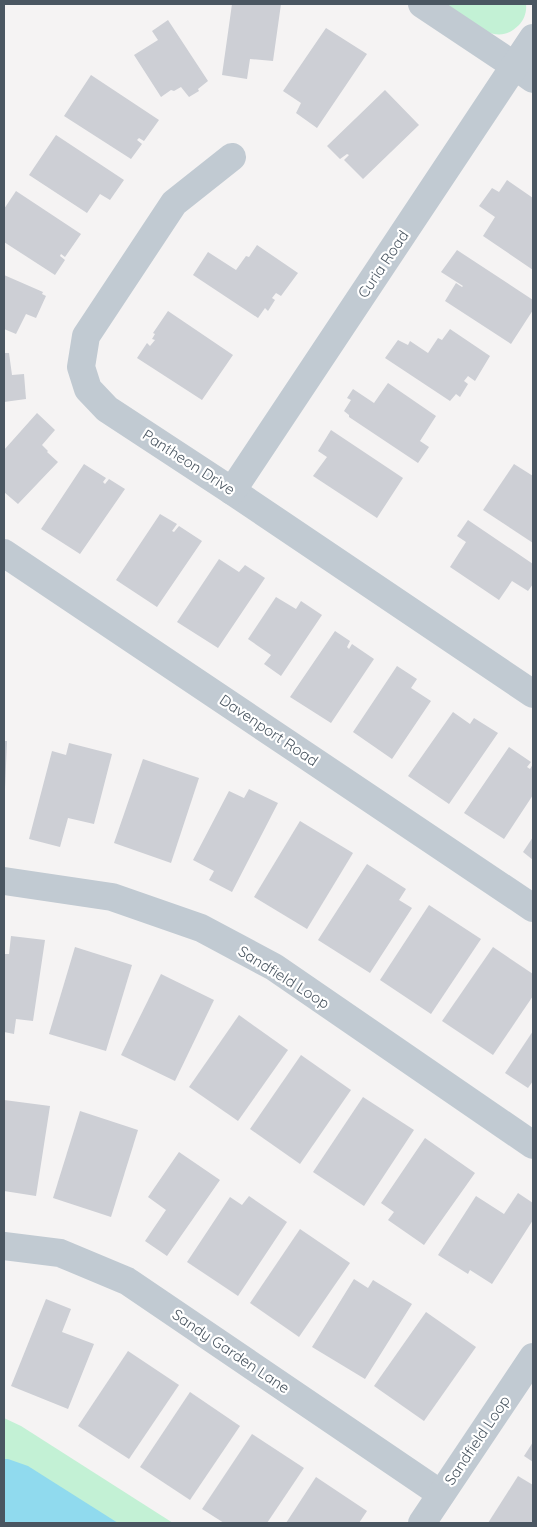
<svg xmlns="http://www.w3.org/2000/svg" width="537" height="1527" viewBox="0 0 537 1527" font-family="Quicksand,sans-serif">
	<style>
		.green { fill: #c3f1d5 }
		.water { fill: #90daee }
		.building { fill: #cdcfd5 }
		.lines { fill: none; stroke-linecap: round; stroke-linejoin: round }
		.minor { stroke: #c1cad2; stroke-width: 28 }
		.labels { text-anchor: middle; dominant-baseline: central; stroke-width: 4.5; stroke-linejoin: round; paint-order: stroke }
		.street-label { font-size: 15px; fill: #4a5661; stroke: #fff }
	</style>
	<rect width="100%" height="100%" fill="#f5f3f3"/>
	<g class="green">
		<path d="M443,4H526C527,12 524,20 519,25C501,43 486,32 469,21C460,15 451,10 443,4Z"/>
		<polygon points="4,1418 21,1426 173,1523 4,1523"/>
	</g>
	<polygon class="water" points="4,1459 8,1459 28,1466 118,1523 4,1523"/>
	<g class="building">
		<polygon points="232,4 281,4 273,61 250,59 247,79 222,75"/>
		<polygon points="168,20 208,81 198,89 199,91 189,97 181,87 174,91 171,90 161,97 134,55 158,40 152,31"/>
		<polygon points="326,28 367,54 317,128 296,113 301,103 283,91"/>
		<polygon points="91,75 159,120 144,141 139,138 137,140 142,144 131,159 64,116"/>
		<polygon points="385,90 419,125 363,179 344,160 349,155 347,154 340,159 327,146"/>
		<polygon points="56,135 124,180 110,200 100,194 87,213 29,175"/>
		<polygon points="507,180 533,198 533,270 483,236 495,217 479,206 492,188 499,192"/>
		<polygon points="16,191 81,234 65,257 61,254 60,256 65,260 55,275 4,242 4,209"/>
		<polygon points="257,245 298,273 281,296 276,293 272,298 275,300 268,311 265,308 258,318 193,275 208,252 236,270 246,256 249,257"/>
		<polygon points="457,250 533,300 533,310 511,344 445,301 456,283 462,287 463,286 441,272"/>
		<polygon points="4,275 43,292 42,294 46,296 36,318 26,314 16,334 4,329"/>
		<polygon points="168,311 233,355 202,400 137,358 147,343 150,346 155,340 152,339 155,334 153,333"/>
		<polygon points="450,329 490,356 475,381 468,376 464,381 468,384 460,397 456,394 450,401 385,358 398,340 408,345 410,341 428,353 438,338 442,340"/>
		<polygon points="4,353 9,353 12,375 24,374 26,399 4,402"/>
		<polygon points="388,383 436,416 420,441 429,447 418,463 349,417 349,415 344,411 351,400 347,398 353,389 374,403"/>
		<polygon points="37,413 55,430 42,445 48,451 47,452 58,462 18,504 4,492 4,450"/>
		<polygon points="331,430 403,478 377,518 313,476 327,457 318,451"/>
		<polygon points="84,464 106,478 103,482 105,484 109,479 125,489 80,554 41,529"/>
		<polygon points="514,464 533,476 533,543 483,510"/>
		<polygon points="160,514 177,524 172,531 174,532 179,526 202,541 157,607 116,580"/>
		<polygon points="468,520 533,564 533,584 528,591 512,581 499,600 450,567 466,542 457,536"/>
		<polygon points="219,559 239,572 245,565 265,578 218,648 177,622"/>
		<polygon points="276,597 296,609 301,601 322,615 281,676 264,664 271,655 248,639"/>
		<polygon points="335,631 350,641 347,647 349,649 352,644 374,659 331,723 290,697"/>
		<polygon points="397,666 417,679 411,688 431,701 392,759 353,732"/>
		<polygon points="453,712 470,724 474,718 498,733 449,804 408,776"/>
		<polygon points="4,741 7,741 5,789 4,789"/>
		<polygon points="69,743 112,754 94,824 68,818 60,847 29,839 52,751 66,755"/>
		<polygon points="509,747 531,762 527,767 530,769 533,764 533,795 504,839 464,813"/>
		<polygon points="143,759 199,778 171,863 114,843"/>
		<polygon points="249,789 278,803 232,892 209,880 214,871 193,860 229,791 244,798"/>
		<polygon points="300,821 353,853 307,929 254,897"/>
		<polygon points="533,837 533,860 523,852"/>
		<polygon points="367,864 406,889 399,900 412,908 370,973 318,940"/>
		<polygon points="429,905 481,939 431,1014 380,980"/>
		<polygon points="11,936 45,940 33,1021 16,1019 14,1034 4,1032 4,954 9,954"/>
		<polygon points="75,947 132,965 106,1051 49,1034"/>
		<polygon points="493,947 533,974 533,996 493,1055 442,1021"/>
		<polygon points="161,974 214,1000 175,1081 121,1055"/>
		<polygon points="239,1015 288,1050 238,1121 189,1087"/>
		<polygon points="533,1031 533,1081 528,1088 505,1073"/>
		<polygon points="301,1055 351,1090 300,1164 250,1129"/>
		<polygon points="363,1097 414,1130 364,1206 313,1172"/>
		<polygon points="4,1100 50,1106 36,1196 4,1191"/>
		<polygon points="80,1111 138,1130 111,1217 53,1198"/>
		<polygon points="425,1138 475,1173 424,1245 388,1220 394,1212 381,1203"/>
		<polygon points="179,1152 220,1180 167,1256 145,1241 166,1210 148,1197"/>
		<polygon points="518,1193 533,1203 533,1220 492,1284 470,1270 468,1274 438,1255 476,1196 504,1214"/>
		<polygon points="249,1196 287,1222 238,1296 187,1262 230,1197 242,1205"/>
		<polygon points="300,1229 350,1263 299,1337 250,1303"/>
		<polygon points="354,1279 368,1288 373,1280 412,1304 365,1379 312,1347"/>
		<polygon points="46,1299 71,1309 62,1332 94,1344 68,1409 11,1386"/>
		<polygon points="426,1312 476,1347 424,1421 374,1386"/>
		<polygon points="128,1351 179,1385 129,1459 78,1426"/>
		<polygon points="190,1392 240,1426 190,1500 140,1467"/>
		<polygon points="252,1434 304,1468 267,1523 224,1523 202,1509"/>
		<polygon points="533,1442 533,1462 524,1456"/>
		<polygon points="518,1476 533,1485 533,1523 488,1523"/>
		<polygon points="316,1477 367,1511 359,1523 286,1523"/>
	</g>
	<g class="lines">
		<g class="minor">
			<polyline points="422,4 515,66 533,79"/>
			<polyline points="232,157 174,203 86,336 81,367 88,389 107,409 232,491 533,694"/>
			<polyline points="232,491 533,38"/>
			<polyline points="4,553 533,908"/>
			<polyline points="4,881 112,897 201,928 274,967 533,1145"/>
			<polyline points="4,1246 60,1253 127,1281 441,1494"/>
			<polyline points="422,1523 533,1357"/>
		</g>
	</g>
	<g class="labels">
		<g class="street-label">
			<text transform="translate(383 264) rotate(-56)">Curia Road</text>
			<text transform="translate(189 462) rotate(33)">Pantheon Drive</text>
			<text transform="translate(269 730) rotate(34)">Davenport Road</text>
			<text transform="translate(284 977) rotate(32)">Sandfield Loop</text>
			<text transform="translate(231 1351) rotate(34)">Sandy Garden Lane</text>
			<text transform="translate(477 1440) rotate(-56)">Sandfield Loop</text>
		</g>
	</g>
	<rect width="537" height="1527" fill="none" stroke="#4a5661" stroke-width="10"/>
</svg>
